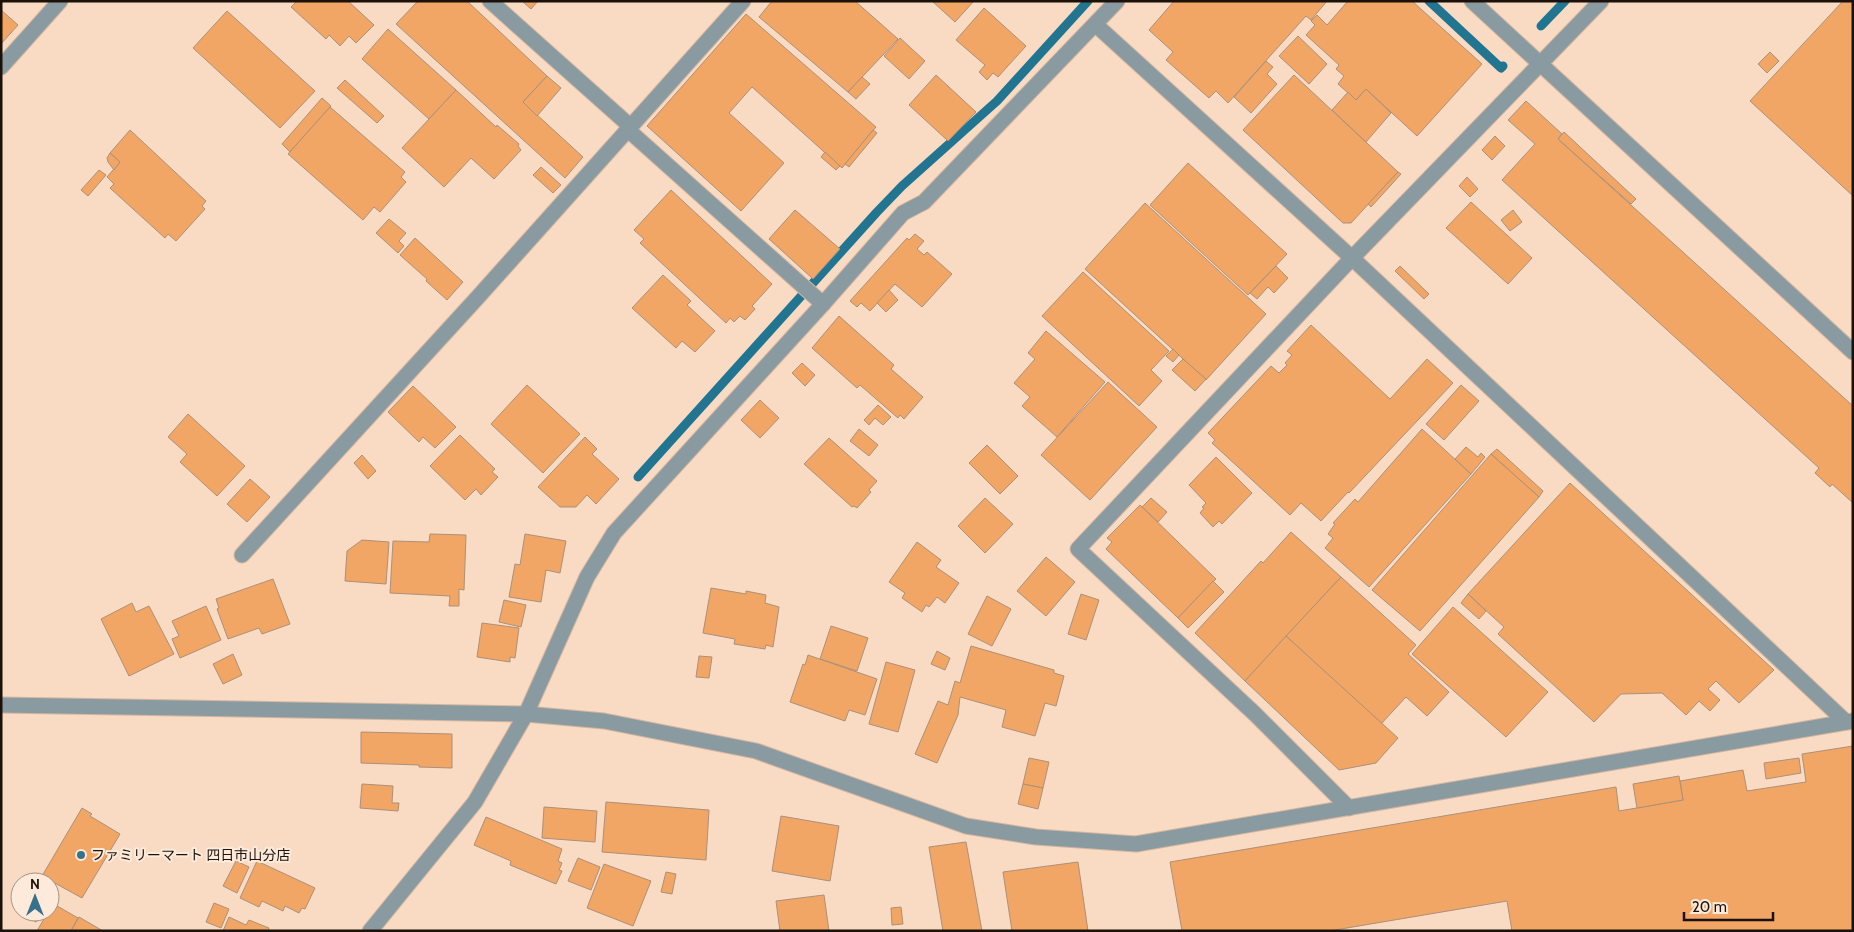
<svg xmlns="http://www.w3.org/2000/svg" width="1854" height="932" viewBox="0 0 1854 932" font-family="Cabin,'Noto Sans JP',sans-serif">
	<style>
		.lines { fill: none; stroke-linecap: round; stroke-linejoin: round }
		.stream { stroke: #217591; stroke-width: 9 }
		.building { fill: #f1a665; stroke: #ac9078 }
		.minor-casing { stroke: #d1b6a1; stroke-width: 17 }
		.minor { stroke: #8a9aa1; stroke-width: 15 }
		.poi-dot { fill: #37718a; stroke: #fdeadb; stroke-width: 2 }
		.labels { text-anchor: middle; dominant-baseline: central; stroke-width: 4; stroke-linejoin: round; paint-order: stroke }
		.poi-label { font-size: 14px; fill: #1b1108; stroke: #fdeadb; text-anchor: start }
	</style>
	<rect width="100%" height="100%" fill="#f9dac2"/>
	<g class="lines">
		<g class="stream">
			<polyline points="1429,1 1501,68 1503,66"/>
			<polyline points="1541,26 1565,1"/>
			<polyline points="638,477 877,212 902,186 997,101 1088,1"/>
		</g>
	</g>
	<g class="building">
		<polygon points="297,1 348,1 374,25 356,43 349,36 340,46 329,35 326,39 291,7"/>
		<polygon points="418,1 467,1 547,76 523,102 583,157 565,178 396,24"/>
		<polygon points="522,1 538,1 531,9"/>
		<polygon points="772,1 855,1 898,39 848,92 759,17"/>
		<polygon points="932,1 974,1 955,22"/>
		<polygon points="1174,1 1327,1 1311,20 1306,16 1228,103 1216,91 1209,98 1166,60 1173,52 1149,30"/>
		<polygon points="1348,1 1412,1 1482,64 1417,136 1366,89 1356,100 1338,84 1344,76 1336,69 1339,65 1306,35 1315,25 1311,21 1317,15 1327,25"/>
		<polygon points="1843,1 1853,1 1853,196 1750,101"/>
		<polygon points="984,8 1026,46 998,77 993,73 987,80 979,72 985,65 956,40"/>
		<polygon points="1,10 18,25 1,44"/>
		<polygon points="227,11 315,91 280,128 193,48"/>
		<polygon points="746,14 876,127 842,168 752,87 729,113 784,163 741,211 647,126"/>
		<polygon points="388,29 456,90 429,119 362,59"/>
		<polygon points="1298,36 1327,64 1309,84 1279,56"/>
		<polygon points="900,38 925,61 909,79 884,56"/>
		<polygon points="1770,52 1779,61 1767,73 1758,64"/>
		<polygon points="1266,61 1273,67 1267,74 1277,84 1251,113 1234,97"/>
		<polygon points="936,75 976,112 948,141 909,105"/>
		<polygon points="1294,75 1398,172 1351,223 1343,223 1243,130"/>
		<polygon points="547,76 561,88 537,116 523,102"/>
		<polygon points="862,77 870,84 856,99 848,92"/>
		<polygon points="345,80 384,116 377,123 337,88"/>
		<polygon points="1366,89 1391,113 1366,142 1332,110 1348,92 1356,100"/>
		<polygon points="456,90 496,127 497,125 519,144 518,146 521,150 494,179 471,158 444,187 402,148"/>
		<polygon points="322,98 331,106 290,152 282,144"/>
		<polygon points="1526,101 1562,134 1558,139 1853,406 1853,503 1832,484 1830,487 1815,473 1819,468 1502,180 1535,144 1508,120"/>
		<polygon points="330,107 405,172 401,177 406,182 380,212 374,207 363,220 288,154"/>
		<polygon points="130,130 206,201 202,206 205,209 176,241 168,234 165,238 110,188 114,184 107,177 120,162 110,153"/>
		<polygon points="873,130 877,133 849,167 845,164"/>
		<polygon points="1564,132 1636,199 1631,204 1558,139"/>
		<polygon points="1495,136 1505,146 1492,160 1482,150"/>
		<polygon points="825,152 840,166 836,170 821,157"/>
		<polygon points="110,153 120,162 114,170 108,162 107,158"/>
		<polygon points="1188,163 1287,254 1248,295 1150,205"/>
		<polygon points="541,167 561,185 553,193 533,175"/>
		<polygon points="99,170 106,175 88,196 81,190"/>
		<polygon points="1398,172 1401,174 1371,207 1368,204"/>
		<polygon points="1467,177 1478,189 1470,197 1459,186"/>
		<polygon points="671,190 772,284 752,306 755,309 745,320 740,316 734,322 730,318 726,323 640,243 644,239 634,230"/>
		<polygon points="1471,202 1532,258 1508,284 1446,228"/>
		<polygon points="1145,203 1266,314 1206,380 1085,269"/>
		<polygon points="795,210 840,249 813,279 769,239"/>
		<polygon points="1513,210 1522,222 1510,231 1501,220"/>
		<polygon points="389,219 406,233 399,241 404,246 398,253 376,233"/>
		<polygon points="915,234 924,241 917,249 924,255 927,252 952,274 922,307 895,284 870,311 861,303 857,307 850,301 907,238 909,240"/>
		<polygon points="415,238 463,282 447,300 426,281 427,279 400,255"/>
		<polygon points="1276,266 1288,278 1274,293 1268,287 1257,299 1250,293"/>
		<polygon points="1400,266 1429,294 1424,299 1395,271"/>
		<polygon points="1083,272 1169,351 1151,370 1162,381 1139,406 1042,316"/>
		<polygon points="663,275 691,301 687,305 715,331 695,352 682,341 676,348 632,308"/>
		<polygon points="889,290 898,300 886,312 877,303"/>
		<polygon points="839,316 894,365 891,369 923,397 904,419 900,415 898,418 860,385 857,388 812,348"/>
		<polygon points="1311,325 1390,399 1427,359 1453,383 1349,493 1348,492 1321,521 1301,503 1290,515 1212,443 1215,440 1208,433 1271,366 1279,373 1287,365 1285,363 1292,355 1287,351"/>
		<polygon points="1046,331 1105,382 1057,437 1022,406 1030,397 1014,383 1035,359 1028,353"/>
		<polygon points="1173,349 1179,355 1173,362 1166,356"/>
		<polygon points="1183,359 1206,379 1195,391 1172,370"/>
		<polygon points="802,363 815,375 805,386 792,373"/>
		<polygon points="1108,382 1157,427 1090,500 1041,455"/>
		<polygon points="527,385 580,434 543,473 491,424"/>
		<polygon points="1461,385 1479,401 1444,440 1426,424"/>
		<polygon points="413,386 456,427 435,448 423,437 419,442 388,412"/>
		<polygon points="760,400 779,418 760,438 741,420"/>
		<polygon points="878,405 891,417 883,425 875,418 869,425 864,420"/>
		<polygon points="188,414 245,466 217,496 180,462 187,454 168,437"/>
		<polygon points="859,429 878,445 869,456 850,441"/>
		<polygon points="1422,429 1471,474 1369,587 1325,548 1333,538 1328,534 1335,524 1333,523 1355,499 1358,502"/>
		<polygon points="460,435 495,469 492,472 498,477 481,495 476,489 465,500 430,466"/>
		<polygon points="585,437 597,449 592,454 619,479 596,504 587,495 576,507 560,507 538,487"/>
		<polygon points="829,438 877,481 869,490 871,492 857,508 854,506 852,507 804,464"/>
		<polygon points="987,445 1018,476 1000,494 969,463"/>
		<polygon points="1466,447 1478,457 1481,453 1485,457 1471,474 1455,459"/>
		<polygon points="1497,449 1543,491 1539,497 1491,454"/>
		<polygon points="1491,454 1539,497 1420,631 1372,590"/>
		<polygon points="362,455 376,471 368,479 354,463"/>
		<polygon points="1216,457 1252,493 1222,524 1219,521 1213,527 1200,513 1204,508 1202,507 1206,503 1189,485"/>
		<polygon points="250,479 270,497 247,522 227,504"/>
		<polygon points="1570,483 1774,670 1739,703 1716,681 1708,689 1720,700 1710,711 1699,701 1686,715 1662,693 1621,694 1594,722 1498,634 1504,627 1468,594"/>
		<polygon points="985,498 1013,524 985,553 958,526"/>
		<polygon points="1151,498 1167,512 1158,522 1142,507"/>
		<polygon points="1140,505 1216,579 1178,618 1106,549 1112,542 1107,538"/>
		<polygon points="1291,532 1341,577 1245,681 1195,633 1261,561 1263,563"/>
		<polygon points="430,534 466,535 464,590 459,589 459,606 449,606 450,596 390,593 393,541 429,542"/>
		<polygon points="525,534 566,541 560,573 546,570 541,602 509,597 515,564 520,565"/>
		<polygon points="362,540 389,542 386,584 345,581 347,551"/>
		<polygon points="917,542 941,560 936,567 959,583 945,603 937,597 929,607 926,605 922,612 902,598 905,593 889,582"/>
		<polygon points="1046,557 1075,582 1046,616 1017,591"/>
		<polygon points="1341,577 1416,645 1408,654 1449,692 1427,716 1406,697 1381,724 1286,636"/>
		<polygon points="273,579 290,624 262,634 259,628 228,639 217,609 219,608 216,599"/>
		<polygon points="1213,581 1224,592 1188,628 1178,618"/>
		<polygon points="711,588 746,594 746,591 766,595 765,603 779,607 773,647 766,645 765,649 734,644 735,639 703,633"/>
		<polygon points="1081,594 1099,600 1086,640 1068,634"/>
		<polygon points="1468,594 1486,611 1479,619 1461,603"/>
		<polygon points="987,596 1011,609 992,646 968,634"/>
		<polygon points="504,600 526,605 521,627 499,622"/>
		<polygon points="132,603 136,612 149,606 174,654 129,676 101,619"/>
		<polygon points="206,606 221,640 180,658 172,639 179,636 172,621"/>
		<polygon points="1453,607 1548,692 1506,737 1412,654"/>
		<polygon points="482,623 519,628 515,658 510,657 510,662 477,657"/>
		<polygon points="831,626 868,638 857,671 820,659"/>
		<polygon points="1286,636 1398,738 1376,763 1339,770 1245,681"/>
		<polygon points="971,646 1054,670 1054,673 1064,676 1056,706 1045,703 1035,736 1002,727 1006,710 960,697 958,715 937,763 915,754 938,701 948,705 955,681 960,683"/>
		<polygon points="937,651 950,658 945,670 931,664"/>
		<polygon points="233,654 242,675 223,684 213,664"/>
		<polygon points="808,655 877,679 865,715 849,710 845,721 790,702 803,664 805,665"/>
		<polygon points="699,656 712,657 709,678 696,677"/>
		<polygon points="886,662 915,670 898,732 869,724"/>
		<polygon points="361,732 452,734 452,768 419,767 419,765 361,763"/>
		<polygon points="1853,746 1853,931 1512,931 1507,901 1329,931 1182,931 1170,862 1616,787 1619,811 1683,800 1680,781 1743,770 1747,791 1806,782 1802,754"/>
		<polygon points="1029,758 1049,762 1043,788 1023,784"/>
		<polygon points="1799,758 1801,773 1766,779 1764,763"/>
		<polygon points="1679,776 1683,800 1637,808 1633,784"/>
		<polygon points="362,784 393,786 392,803 399,803 398,811 360,808"/>
		<polygon points="1023,784 1043,788 1038,809 1018,804"/>
		<polygon points="606,802 709,810 706,860 602,852"/>
		<polygon points="544,807 597,811 595,842 542,838"/>
		<polygon points="82,808 92,814 90,816 120,834 82,898 42,876"/>
		<polygon points="781,816 839,826 830,881 772,871"/>
		<polygon points="486,817 562,849 558,861 562,863 559,870 562,871 556,884 510,865 511,861 474,845"/>
		<polygon points="966,842 982,931 943,931 929,847"/>
		<polygon points="578,858 600,867 591,890 568,881"/>
		<polygon points="236,861 249,867 237,893 223,886"/>
		<polygon points="257,861 315,888 305,909 302,908 299,913 285,906 283,911 262,901 259,907 240,898"/>
		<polygon points="1078,862 1088,931 1012,931 1003,872"/>
		<polygon points="604,864 651,881 633,926 587,908"/>
		<polygon points="666,872 676,874 672,894 661,892"/>
		<polygon points="824,895 829,931 780,931 776,901"/>
		<polygon points="52,903 78,918 71,931 37,931 48,912 50,912"/>
		<polygon points="214,903 229,909 221,928 206,922"/>
		<polygon points="901,907 903,924 892,925 891,908"/>
		<polygon points="32,912 41,912 36,922 29,918"/>
		<polygon points="79,917 103,931 71,931"/>
		<polygon points="229,917 246,925 249,920 269,928 268,931 223,931"/>
	</g>
	<g class="lines">
		<defs>
			<g id="minor">
				<polyline points="490,1 630,126"/>
				<polyline points="1472,1 1853,352"/>
				<polyline points="1096,25 1352,258 1846,722"/>
				<polyline points="1,67 60,1"/>
				<polyline points="627,129 823,304"/>
				<polyline points="242,555 478,297 743,1"/>
				<polyline points="1,705 526,714 604,721 756,751 966,826 1036,837 1136,844 1853,721"/>
				<polyline points="1349,808 1255,714 1078,549 1352,258 1601,1"/>
				<polyline points="370,931 475,802 526,714 587,577 614,533 823,304 903,213 924,202 1117,1"/>
			</g>
		</defs>
		<use href="#minor" class="minor-casing"/>
		<use href="#minor" class="minor"/>
	</g>
	<circle class="poi-dot" cx="81" cy="855" r="5"/>
	<g class="labels">
		<g class="poi-label">
			<text x="91" y="855">ファミリーマート 四日市山分店</text>
		</g>
	</g>
	<rect width="1854" height="932" fill="none" stroke="#1b1108" stroke-width="5"/>
	<g transform="translate(35 897)"><circle r="24" fill="#fdeadb" stroke="#a39387"/>
	<path d="M0-4L9 19L0 12L-9 19Z" fill="#37718a"/>
	<text y="-8" font-size="14" font-weight="bold" text-anchor="middle" fill="#1b1108">N</text>
	</g>
	<path d="M1684 912v8h89v-8" fill="none" stroke="#1b1108" stroke-width="2.5"/>
	<text x="1692" y="912" font-size="15" fill="#1b1108" stroke="#fdeadb" stroke-width="4" paint-order="stroke">20 m</text>
</svg>
